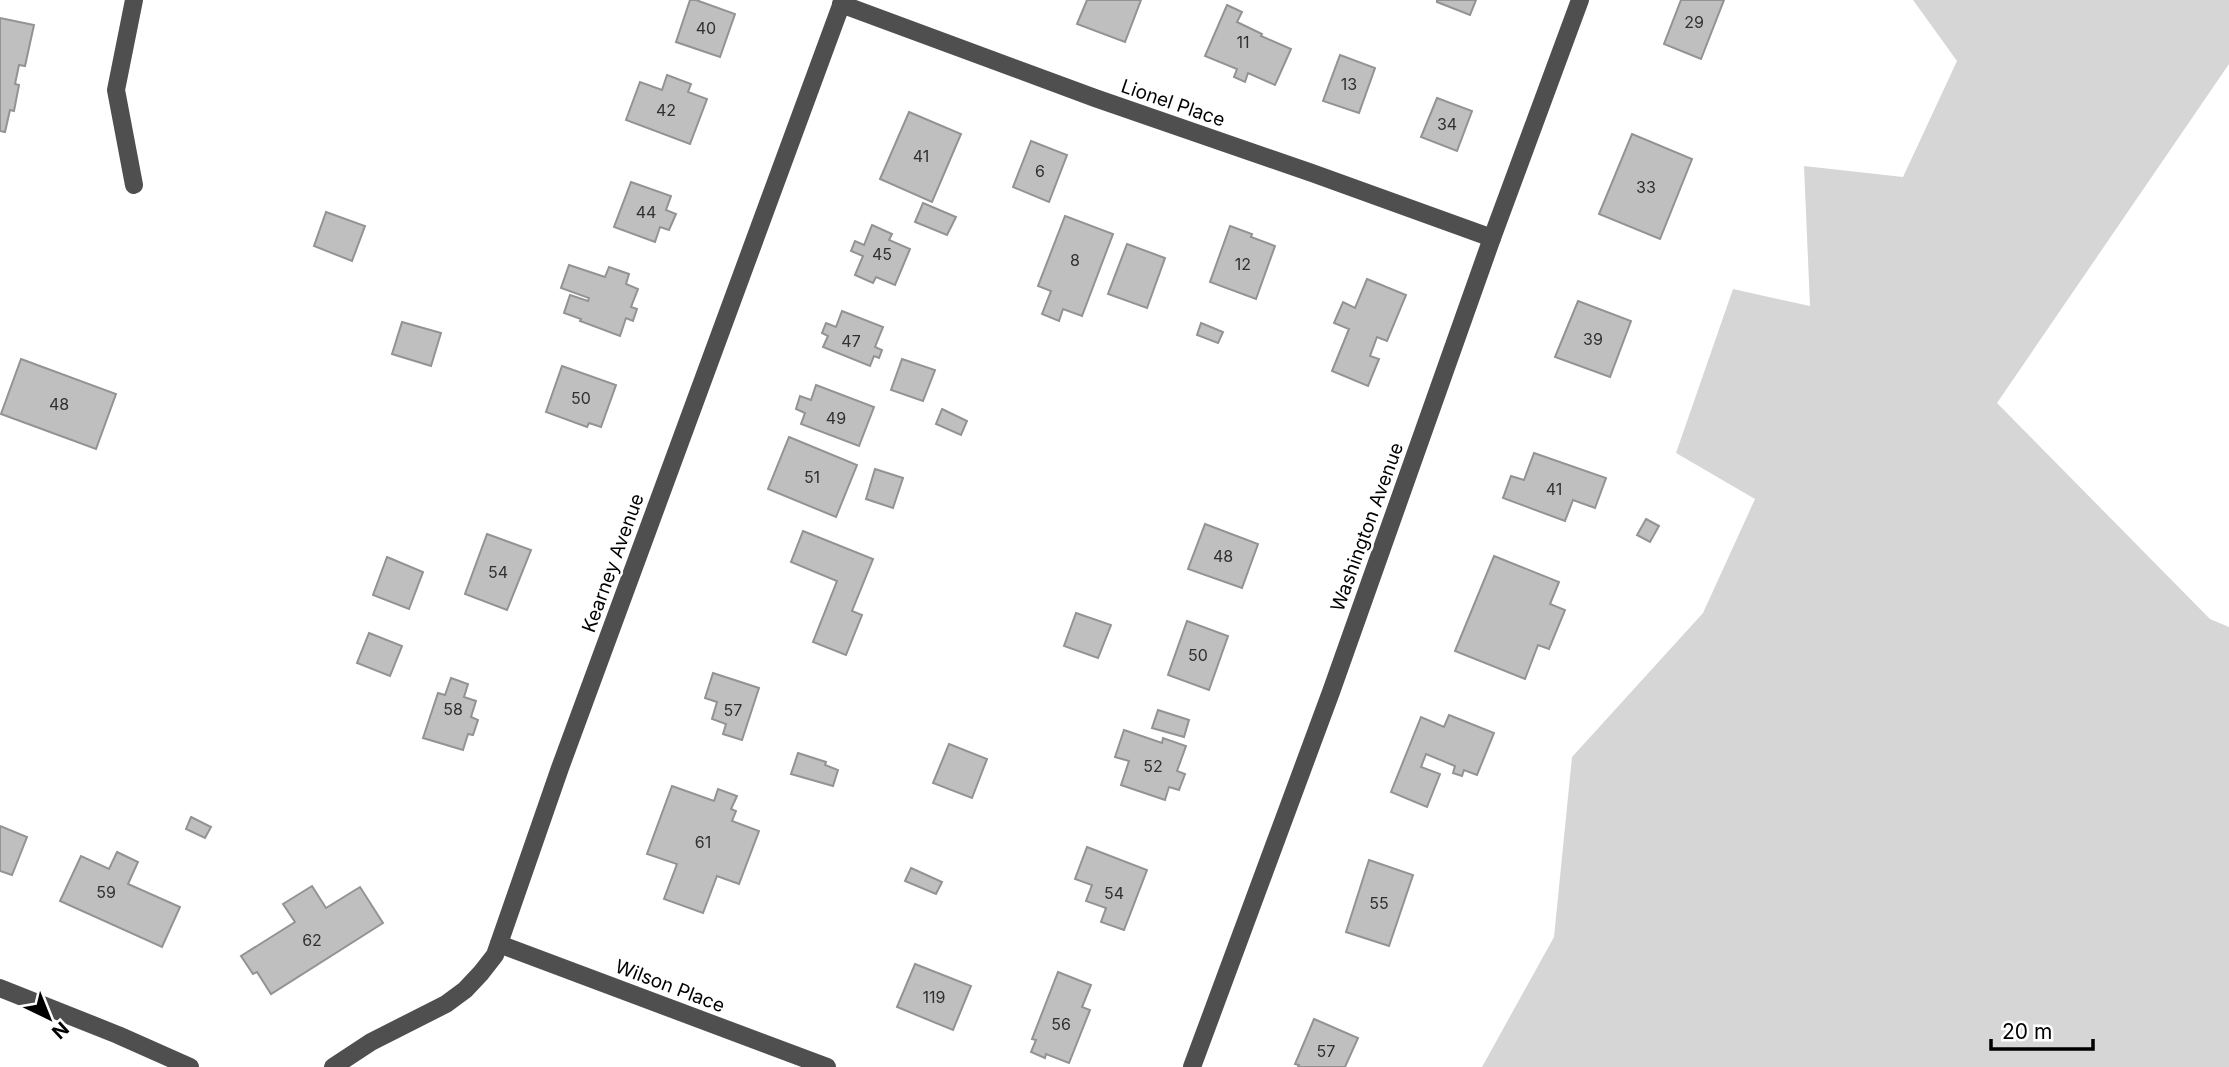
<svg xmlns="http://www.w3.org/2000/svg" width="2229" height="1067" viewBox="0 0 2229 1067" font-family="Inter,sans-serif">
	<style>
		.green { fill: #d6d6d6 }
		.building { fill: #bfbfbf; stroke: #939393; stroke-width: 2 }
		.lines { fill: none; stroke-linecap: round; stroke-linejoin: round }
		.minor { stroke: #4f4f4f; stroke-width: 18 }
		.labels { text-anchor: middle; dominant-baseline: central; stroke-width: 5; stroke-linejoin: round; paint-order: stroke }
		.number-label { font-size: 16px; fill: #303030 }
		.street-label { font-size: 19px; fill: #000; stroke: #fff }
	</style>
	<rect width="100%" height="100%" fill="#fff"/>
	<polygon class="green" points="1913,0 2229,0 2229,64 1997,403 2210,619 2229,627 2229,1067 1482,1067 1554,937 1572,757 1703,613 1755,499 1676,453 1733,289 1810,306 1804,166 1903,177 1957,61"/>
	<g class="building">
		<polygon points="690,0 696,0 735,14 720,57 676,42"/>
		<polygon points="1087,0 1141,0 1125,42 1077,24"/>
		<polygon points="1437,0 1476,0 1470,15 1437,2"/>
		<polygon points="1681,0 1724,0 1701,59 1664,44"/>
		<polygon points="1227,5 1242,12 1237,22 1262,34 1261,36 1291,49 1275,85 1248,73 1245,82 1234,77 1237,69 1205,56"/>
		<polygon points="0,18 34,25 25,66 19,65 15,84 19,85 14,111 10,110 5,132 0,131"/>
		<polygon points="1340,55 1375,68 1359,113 1323,101"/>
		<polygon points="667,75 691,84 688,92 707,99 690,144 626,120 640,82 662,90"/>
		<polygon points="1437,98 1472,111 1457,151 1421,137"/>
		<polygon points="909,112 961,134 932,202 880,179"/>
		<polygon points="1632,134 1692,159 1660,239 1599,214"/>
		<polygon points="1031,141 1067,155 1049,202 1013,187"/>
		<polygon points="631,182 671,196 666,210 676,214 669,230 660,227 655,242 614,227"/>
		<polygon points="923,203 956,217 947,235 915,222"/>
		<polygon points="326,212 365,226 352,261 314,246"/>
		<polygon points="1065,216 1113,234 1082,316 1063,309 1059,321 1042,314 1051,291 1038,286"/>
		<polygon points="872,225 892,234 889,240 910,249 895,285 876,277 873,283 855,275 863,256 851,251 855,241 864,245"/>
		<polygon points="1230,226 1252,234 1251,237 1275,246 1256,299 1210,282"/>
		<polygon points="1127,244 1165,258 1147,308 1108,294"/>
		<polygon points="569,265 605,277 609,267 629,274 626,284 638,289 631,307 637,309 633,321 626,318 620,336 580,321 581,319 564,313 570,295 588,301 589,298 561,288"/>
		<polygon points="1367,279 1406,295 1387,341 1377,337 1370,356 1379,359 1368,386 1332,371 1349,329 1334,323 1343,302 1355,308"/>
		<polygon points="1578,301 1631,321 1610,377 1555,357"/>
		<polygon points="842,311 883,327 875,347 882,350 879,358 874,356 870,366 823,347 828,336 822,333 826,323 836,327"/>
		<polygon points="402,322 441,333 431,366 392,354"/>
		<polygon points="1201,323 1223,332 1218,343 1197,335"/>
		<polygon points="21,359 116,394 96,449 1,414"/>
		<polygon points="902,359 935,370 923,401 891,390"/>
		<polygon points="562,366 616,385 601,427 589,423 587,427 546,412"/>
		<polygon points="816,385 874,407 859,446 801,424 805,413 796,409 800,396 811,400"/>
		<polygon points="942,409 967,421 961,435 936,424"/>
		<polygon points="789,437 857,465 836,517 768,489"/>
		<polygon points="1534,453 1606,478 1595,508 1573,500 1565,521 1503,498 1511,476 1524,480"/>
		<polygon points="875,469 903,478 893,508 866,499"/>
		<polygon points="1646,519 1659,526 1650,542 1637,535"/>
		<polygon points="1205,524 1258,544 1242,588 1188,569"/>
		<polygon points="803,531 873,559 852,611 862,615 846,655 813,642 837,581 791,562"/>
		<polygon points="487,534 531,550 507,610 465,594"/>
		<polygon points="1494,556 1559,582 1550,604 1565,610 1549,649 1538,645 1525,679 1455,651"/>
		<polygon points="387,557 423,572 409,609 373,595"/>
		<polygon points="1076,613 1111,625 1098,658 1064,646"/>
		<polygon points="1187,621 1228,636 1209,690 1168,675"/>
		<polygon points="369,633 402,646 390,676 357,663"/>
		<polygon points="713,673 759,688 742,740 723,734 726,724 712,719 717,702 705,698"/>
		<polygon points="451,678 468,684 464,697 476,701 471,717 478,720 473,735 468,734 463,750 423,738 438,693 445,695"/>
		<polygon points="1158,710 1189,720 1184,737 1152,728"/>
		<polygon points="1449,715 1494,733 1477,775 1464,770 1462,776 1453,773 1455,766 1426,754 1421,767 1440,774 1427,807 1391,792 1421,717 1444,727"/>
		<polygon points="1124,730 1162,743 1163,738 1186,746 1177,771 1185,774 1179,790 1169,787 1165,800 1121,785 1129,761 1115,757"/>
		<polygon points="949,744 987,759 972,798 933,783"/>
		<polygon points="798,753 826,762 825,765 838,770 833,786 791,774"/>
		<polygon points="672,786 714,801 718,789 737,796 731,809 736,811 732,821 759,831 739,884 717,876 703,913 664,899 677,864 647,854"/>
		<polygon points="191,817 211,827 205,838 186,829"/>
		<polygon points="0,826 27,837 12,875 0,871"/>
		<polygon points="1087,847 1147,870 1124,930 1101,922 1106,908 1086,901 1092,885 1075,879"/>
		<polygon points="117,852 138,862 128,884 180,907 162,947 60,901 81,856 109,869"/>
		<polygon points="1369,860 1413,875 1389,946 1346,932"/>
		<polygon points="911,868 942,882 936,894 905,881"/>
		<polygon points="312,886 326,908 360,887 383,923 271,994 257,972 253,974 241,956 295,922 283,904"/>
		<polygon points="915,964 971,986 953,1030 897,1007"/>
		<polygon points="1058,972 1091,985 1082,1007 1090,1010 1069,1063 1046,1054 1045,1058 1031,1052 1036,1040 1032,1039"/>
		<polygon points="1314,1019 1358,1038 1345,1067 1298,1067 1299,1065 1295,1064"/>
	</g>
	<g class="lines">
		<g class="minor">
			<polyline points="134,0 116,90 134,185"/>
			<polyline points="841,4 1095,98 1312,173 1492,238"/>
			<polyline points="499,944 827,1067"/>
			<polyline points="0,988 118,1035 190,1067"/>
			<polyline points="333,1067 371,1042 446,1004 465,990 481,973 495,955 560,768 843,0"/>
			<polyline points="1192,1067 1331,692 1492,238 1580,0"/>
		</g>
	</g>
	<g class="labels">
		<g class="number-label">
			<text x="1694" y="22">29</text>
			<text x="706" y="28">40</text>
			<text x="1243" y="42">11</text>
			<text x="1349" y="84">13</text>
			<text x="666" y="110">42</text>
			<text x="1447" y="124">34</text>
			<text x="921" y="156">41</text>
			<text x="1040" y="171">6</text>
			<text x="1646" y="187">33</text>
			<text x="646" y="212">44</text>
			<text x="882" y="254">45</text>
			<text x="1075" y="260">8</text>
			<text x="1243" y="264">12</text>
			<text x="1593" y="339">39</text>
			<text x="851" y="341">47</text>
			<text x="581" y="398">50</text>
			<text x="59" y="404">48</text>
			<text x="836" y="418">49</text>
			<text x="812" y="477">51</text>
			<text x="1554" y="489">41</text>
			<text x="1223" y="556">48</text>
			<text x="498" y="572">54</text>
			<text x="1198" y="655">50</text>
			<text x="453" y="709">58</text>
			<text x="733" y="710">57</text>
			<text x="1153" y="766">52</text>
			<text x="703" y="842">61</text>
			<text x="106" y="892">59</text>
			<text x="1114" y="893">54</text>
			<text x="1379" y="903">55</text>
			<text x="312" y="940">62</text>
			<text x="934" y="997">119</text>
			<text x="1061" y="1024">56</text>
			<text x="1326" y="1051">57</text>
		</g>
		<g class="street-label">
			<text transform="translate(1173 103) rotate(19)">Lionel Place</text>
			<text transform="translate(1367 527) rotate(-70)">Washington Avenue</text>
			<text transform="translate(613 563) rotate(-70)">Kearney Avenue</text>
			<text transform="translate(670 986) rotate(21)">Wilson Place</text>
		</g>
	</g>
	<g transform="translate(49 1018) rotate(137)" stroke="#ffffff" stroke-width="5" paint-order="stroke">
	<path d="M0-5L12 26L0 18L-12 26Z" fill="#000000"/>
	<text y="-10" font-size="19" font-weight="bold" text-anchor="middle" fill="#000000">N</text>
	</g>
	<path d="M1991 1039v10h102v-10" fill="none" stroke="#000000" stroke-width="3.5"/>
	<text x="2002" y="1039" font-size="21" fill="#000000" stroke="#ffffff" stroke-width="5" paint-order="stroke">20 m</text>
</svg>
